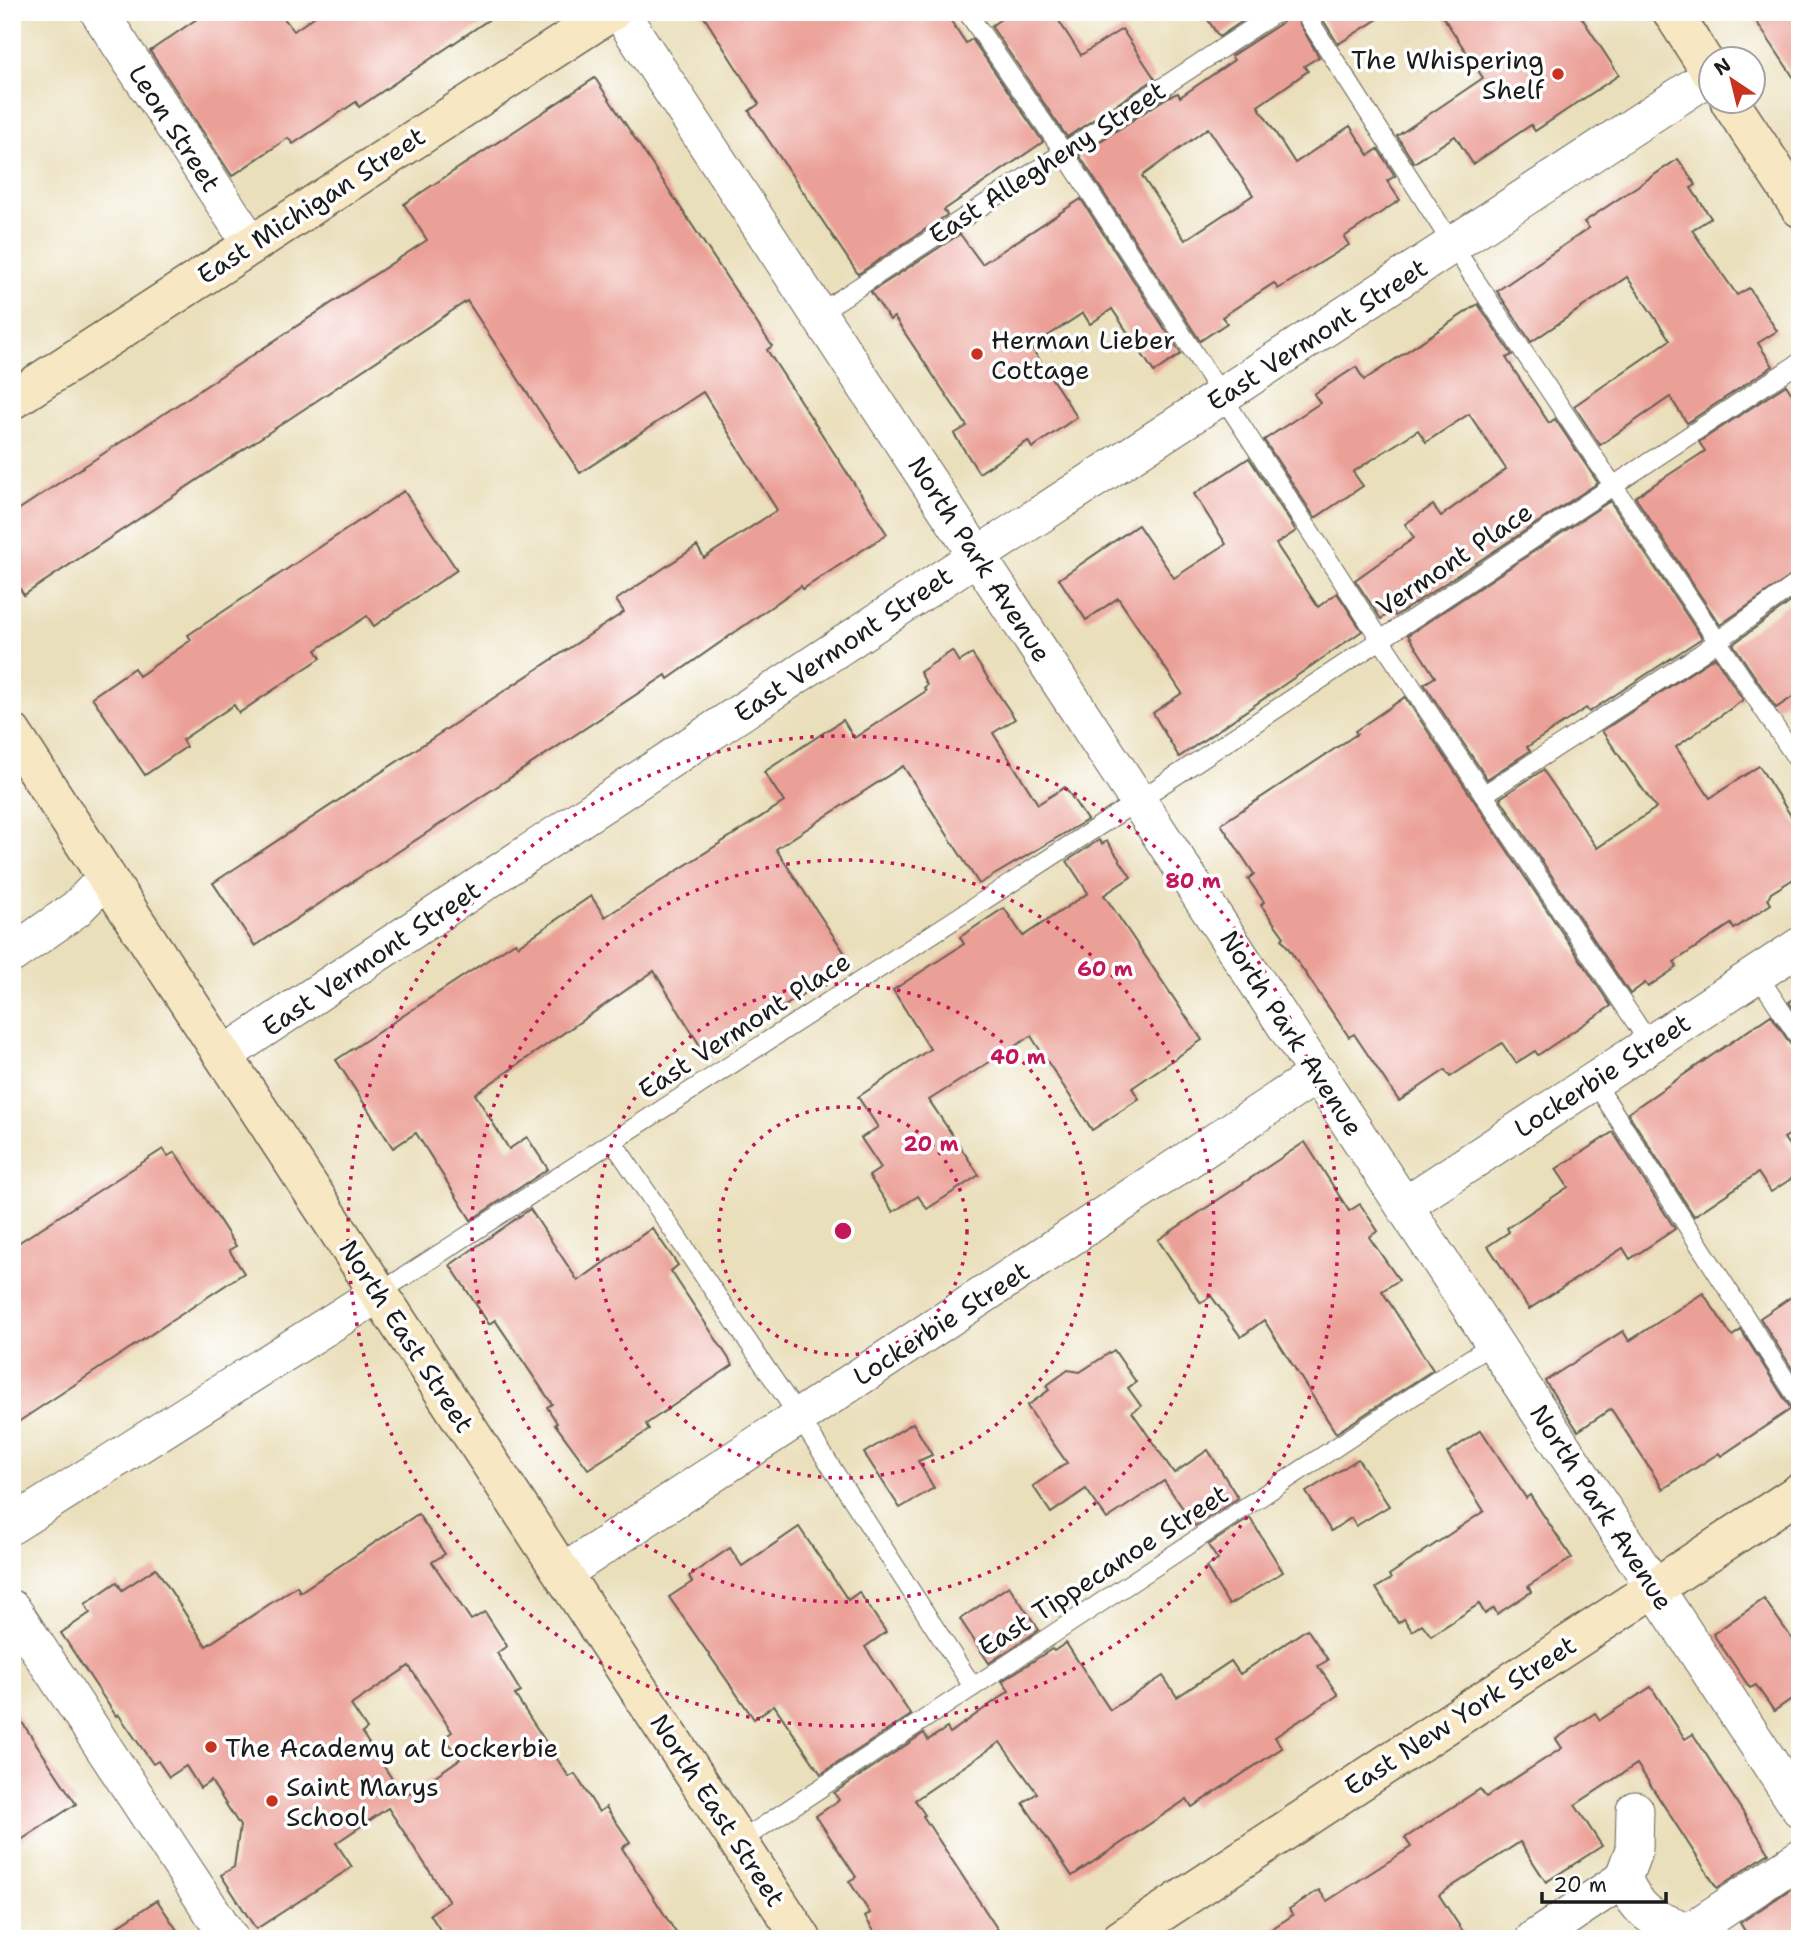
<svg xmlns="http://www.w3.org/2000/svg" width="1812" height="1951" viewBox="0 0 1812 1951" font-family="'Shantell Sans',sans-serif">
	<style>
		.building { fill: #eba097; fill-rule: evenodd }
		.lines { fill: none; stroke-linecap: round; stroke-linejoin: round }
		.service-casing { stroke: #646054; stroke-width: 20 }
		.minor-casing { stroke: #646054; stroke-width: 39 }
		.secondary-casing { stroke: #646054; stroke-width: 41 }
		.service { stroke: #fff; stroke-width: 18 }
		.minor { stroke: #fff; stroke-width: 37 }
		.secondary { stroke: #f8e7c3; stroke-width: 38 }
		.ring { fill: none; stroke: #c2185b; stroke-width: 3.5; stroke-dasharray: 3.5 7 }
		.poi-dot { fill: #c8321e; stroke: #fff; stroke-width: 2.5 }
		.labels { text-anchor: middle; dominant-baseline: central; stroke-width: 7; stroke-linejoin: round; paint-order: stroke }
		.poi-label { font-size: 26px; fill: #1c1c1c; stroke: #fff; text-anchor: start }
		.street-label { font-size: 26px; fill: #1c1c1c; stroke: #fff }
		.centre { fill: #c2185b; stroke: #fff; stroke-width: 3.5 }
		.ring-label { font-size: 21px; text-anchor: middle; font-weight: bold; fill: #c2185b; stroke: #fff; stroke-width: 7; stroke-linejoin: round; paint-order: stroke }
	</style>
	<rect width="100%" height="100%" fill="#fff"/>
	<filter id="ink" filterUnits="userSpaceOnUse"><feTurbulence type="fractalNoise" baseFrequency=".0143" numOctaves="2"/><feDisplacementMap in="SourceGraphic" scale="14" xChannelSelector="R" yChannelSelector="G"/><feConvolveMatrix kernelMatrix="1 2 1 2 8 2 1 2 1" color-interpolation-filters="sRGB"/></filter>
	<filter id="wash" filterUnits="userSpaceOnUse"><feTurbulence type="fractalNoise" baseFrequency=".00686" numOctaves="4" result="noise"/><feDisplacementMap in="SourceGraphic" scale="28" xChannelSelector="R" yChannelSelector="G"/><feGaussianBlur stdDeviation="1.57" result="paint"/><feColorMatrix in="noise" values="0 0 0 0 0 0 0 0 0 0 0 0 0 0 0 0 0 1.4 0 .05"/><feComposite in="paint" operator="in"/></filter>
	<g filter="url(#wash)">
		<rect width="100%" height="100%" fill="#eadfbb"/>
		<g id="blocks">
			<g class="building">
				<polygon points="207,12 279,12 294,31 321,12 500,12 359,107 356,102 293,144 288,138 232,176 150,51"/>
				<polygon points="701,12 945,12 966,43 972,39 1043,142 944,210 947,215 858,274 749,111 759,104"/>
				<polygon points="1011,12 1053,12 1081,55 1122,29 1155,79 1067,137 991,26"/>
				<polygon points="1203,12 1256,12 1219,37"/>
				<path d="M1288,12H1293L1319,57L1304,66L1308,71L1258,106L1295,163L1350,126L1369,155L1378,149L1395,176L1387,181L1400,200L1344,237L1349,245L1278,289L1274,283L1222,317L1227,323L1200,341L1079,155L1168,97L1178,93L1180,97L1234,60L1231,56L1283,22ZM1208,128L1253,195L1185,240L1142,176Z"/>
				<polygon points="1318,12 1389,12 1338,44"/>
				<polygon points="1440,12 1578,12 1619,75 1535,131 1531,125 1473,164 1455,136 1414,163 1397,136 1483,78"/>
				<polygon points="1750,12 1800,12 1800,87"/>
				<polygon points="595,78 772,346 767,350 887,534 803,589 801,586 668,679 666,675 255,946 213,883 624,612 616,600 697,546 704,558 777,510 703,392 580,473 467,301 24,595 12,577 12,514 427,240 404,204"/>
				<polygon points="1678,159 1696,185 1691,188 1711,218 1692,230 1737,295 1749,288 1777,331 1758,343 1773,366 1687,423 1670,397 1600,445 1574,406 1670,340 1627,277 1531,342 1497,291 1589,228 1584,222"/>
				<polygon points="1081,199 1181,354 1154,372 1112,309 1090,324 1083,313 1031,347 1077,417 1032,448 1028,441 979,473 954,434 967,426 894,317 890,320 871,292 960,234 982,264"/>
				<polygon points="1478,304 1512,355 1506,358 1549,423 1555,419 1598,483 1395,616 1392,611 1381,619 1355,580 1414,538 1405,524 1433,505 1441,516 1506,469 1469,414 1426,442 1418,430 1353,472 1363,486 1315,518 1264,440 1320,403 1314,394 1356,367 1364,380"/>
				<polygon points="1786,385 1800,406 1800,570 1720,625 1635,497 1705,451 1699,442"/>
				<polygon points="1249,458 1296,531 1276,544 1318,607 1337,593 1362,631 1179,757 1153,713 1182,693 1118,598 1086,620 1059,579 1138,525 1174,578 1226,544 1194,494"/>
				<polygon points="404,491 457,570 374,626 367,616 316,650 321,658 239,713 234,705 182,740 186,747 145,775 92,697 134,668 139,676 191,640 188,635"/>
				<polygon points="1610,501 1702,638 1589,712 1586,708 1527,747 1530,751 1487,779 1424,684 1435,677 1408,635"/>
				<polygon points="1800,595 1800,692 1776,708 1733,644"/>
				<polygon points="952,651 959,662 972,654 1015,719 993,733 1038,804 1065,787 1087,820 979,884 903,766 776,849 848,958 800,990 803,994 707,1057 654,971 475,1094 509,1149 527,1137 548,1169 471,1220 416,1133 393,1148 336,1060 515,942 518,946 591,896 605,917 784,802 764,772 843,720 854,738 926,691 924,688 927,685 920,672"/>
				<polygon points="1715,657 1743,700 1676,747 1710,798 1759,766 1800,830 1800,875 1771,893 1768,899 1771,904 1734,929 1731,924 1674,962 1677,967 1648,987 1645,983 1630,994 1500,798 1543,770 1597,848 1656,808 1602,731"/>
				<polygon points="1405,697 1611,1006 1538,1055 1535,1051 1516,1063 1502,1043 1450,1077 1445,1070 1399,1101 1354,1034 1349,1037 1282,939 1284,937 1261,905 1264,902 1248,879 1254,874 1221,824 1357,734 1355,731"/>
				<polygon points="1099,840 1102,844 1107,841 1131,877 1104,895 1202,1040 1132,1088 1139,1099 1092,1130 1031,1036 929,1100 979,1175 927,1209 918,1196 893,1212 869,1176 881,1168 861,1138 878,1127 858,1097 930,1049 893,990 964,944 960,937 1004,908 1023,936 1088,893 1067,861"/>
				<polygon points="1800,995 1800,1018 1789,1002"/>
				<polygon points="1771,1015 1791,1045 1800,1050 1800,1128 1784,1138 1800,1161 1800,1173 1771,1192 1758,1173 1694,1216 1628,1113"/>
				<polygon points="1613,1132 1675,1229 1630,1259 1623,1248 1529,1309 1488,1246 1509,1232 1507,1228 1568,1187 1556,1169"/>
				<polygon points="1305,1142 1349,1211 1360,1204 1378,1231 1369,1237 1399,1280 1382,1291 1433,1370 1336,1433 1264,1320 1241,1337 1211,1296 1201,1303 1158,1240"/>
				<polygon points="163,1149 168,1156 175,1152 236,1246 229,1250 244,1273 12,1426 12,1247"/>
				<polygon points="530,1209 578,1281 652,1228 678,1265 671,1271 733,1365 646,1424 649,1430 588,1469 555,1424 557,1423 547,1407 552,1404 495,1320 489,1324 450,1265"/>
				<polygon points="1800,1291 1800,1381 1760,1318"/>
				<polygon points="1703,1293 1732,1336 1741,1330 1791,1409 1721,1456 1719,1453 1663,1489 1611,1409 1578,1431 1545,1381 1623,1331 1629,1341"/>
				<polygon points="1114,1350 1136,1382 1128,1388 1141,1406 1132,1412 1174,1473 1208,1450 1238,1498 1195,1526 1164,1481 1107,1519 1086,1489 1051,1513 1033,1486 1067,1463 1027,1406 1049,1390 1046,1386 1068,1370 1080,1372"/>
				<polygon points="913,1423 932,1455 918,1461 934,1488 900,1508 864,1453"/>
				<polygon points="1481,1430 1526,1498 1530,1495 1572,1558 1528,1586 1531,1592 1497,1614 1494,1608 1485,1614 1479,1604 1431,1636 1422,1624 1412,1631 1404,1619 1398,1623 1376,1588 1391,1579 1389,1575 1484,1511 1447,1453"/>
				<polygon points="1358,1459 1389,1506 1356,1526 1351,1518 1331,1531 1306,1492"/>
				<path d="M418,1514L445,1554L432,1562L471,1620L485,1612L507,1646L497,1653L521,1692L515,1695L569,1777L575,1774L599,1812L606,1807L630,1842L622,1848L680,1939H446L430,1914L449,1901L388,1808L336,1843L352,1867L256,1929L221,1875L234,1867L240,1826L211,1781L200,1788L186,1766L169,1777L158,1761L153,1764L118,1714L116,1716L61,1633L90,1613L85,1604L117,1582L122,1590L156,1568L206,1646L297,1586L300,1592ZM409,1666L452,1732L445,1737L460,1759L404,1797L362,1733L367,1729L351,1705Z"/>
				<polygon points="1250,1518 1283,1572 1229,1605 1206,1567 1218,1560 1208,1545"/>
				<polygon points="799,1527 848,1600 859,1592 886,1632 865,1647 911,1715 821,1774 774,1705 754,1719 669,1597 692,1582 689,1576 730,1548 742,1566"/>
				<polygon points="1009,1586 1039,1630 989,1663 960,1619"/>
				<polygon points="1764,1599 1800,1650 1800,1693 1774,1711 1756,1685 1750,1688 1713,1634"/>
				<polygon points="1307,1629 1328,1660 1318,1666 1338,1695 1275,1737 1282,1748 1192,1807 1187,1799 1072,1876 1023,1803 1037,1793 1000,1742 915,1800 925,1815 923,1816 1004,1939 879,1939 865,1917 870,1913 849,1881 856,1877 816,1816 839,1800 834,1793 924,1733 928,1740 947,1728 950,1733 1009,1691 1002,1681 1052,1649 1054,1651 1066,1643 1110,1710 1163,1676 1177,1697 1231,1661 1240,1674"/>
				<polygon points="1651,1687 1685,1739 1693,1734 1769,1853 1717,1888 1637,1764 1575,1805 1602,1846 1546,1882 1520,1842 1439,1895 1468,1939 1256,1939 1293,1915 1289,1909 1319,1890 1327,1901 1411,1847 1405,1838 1480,1789 1486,1797 1562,1748 1556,1739 1595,1713 1600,1720"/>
				<polygon points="12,1707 76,1804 12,1846"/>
				<polygon points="1792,1888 1800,1900 1800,1939 1750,1939 1740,1923"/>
				<polygon points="157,1900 183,1939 99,1939"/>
			</g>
		</g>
	</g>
	<g filter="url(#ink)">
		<use href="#blocks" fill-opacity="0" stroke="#646054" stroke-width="2"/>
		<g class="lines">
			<defs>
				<g id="service">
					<polyline points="967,12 1063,151 1380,639 1650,1044"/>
					<polyline points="1304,12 1472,275 1800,764"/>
					<polyline points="819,313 1277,12"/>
					<polyline points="1483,795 1700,654 1800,581"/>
					<polyline points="1757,974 1800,1039"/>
					<polyline points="1594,1081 1800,1402"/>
					<polyline points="613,1142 799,1417 973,1687 1495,1342"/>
					<polyline points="379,1293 1139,800 1800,362"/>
					<polyline points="739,1842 973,1687"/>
				</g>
				<g id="minor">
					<polyline points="99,12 251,244"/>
					<polyline points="620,12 1800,1809"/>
					<polyline points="12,954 76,909 107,877"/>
					<polyline points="224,1055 942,579 1710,76"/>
					<polyline points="1405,1205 1800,946"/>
					<polyline points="12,1525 379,1293"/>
					<polyline points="563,1573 1319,1073"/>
					<polyline points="12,1609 230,1939"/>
					<polyline points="1623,1879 1634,1849 1635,1810"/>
					<path d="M1534,1939L1623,1879C1642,1918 1651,1916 1689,1932L1800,1858"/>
				</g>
				<g id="secondary">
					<polyline points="1672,12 1710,71"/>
					<polyline points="1730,102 1800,208"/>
					<polyline points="12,400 611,12"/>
					<polyline points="12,733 802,1939"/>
					<polyline points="1121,1939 1800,1492"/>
				</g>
			</defs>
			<use href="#service" class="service-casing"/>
			<use href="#minor" class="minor-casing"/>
			<use href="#secondary" class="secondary-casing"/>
			<use href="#service" class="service"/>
			<use href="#minor" class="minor"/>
			<use href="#secondary" class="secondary"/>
		</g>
	</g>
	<g class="ring">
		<circle cx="843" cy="1231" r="124"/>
		<circle cx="843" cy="1231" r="247"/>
		<circle cx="843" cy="1231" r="371"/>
		<circle cx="843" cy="1231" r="495"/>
	</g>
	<g class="poi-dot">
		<circle cx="1558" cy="74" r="7"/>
		<circle cx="977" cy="354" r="7"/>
		<circle cx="211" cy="1747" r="7"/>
		<circle cx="272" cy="1801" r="7"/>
	</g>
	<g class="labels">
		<g class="poi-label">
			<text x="1544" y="59" text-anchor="end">The Whispering<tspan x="1544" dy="30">Shelf</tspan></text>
			<text x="991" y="339">Herman Lieber<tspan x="991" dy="30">Cottage</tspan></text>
			<text x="225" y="1747">The Academy at Lockerbie</text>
			<text x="286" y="1786">Saint Marys<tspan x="286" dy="30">School</tspan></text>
		</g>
		<g class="street-label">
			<text transform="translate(175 128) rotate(57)">Leon Street</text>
			<text transform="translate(1047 162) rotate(-33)">East Allegheny Street</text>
			<text transform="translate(311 205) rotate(-33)">East Michigan Street</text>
			<text transform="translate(1317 334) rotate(-33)">East Vermont Street</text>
			<text transform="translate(980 559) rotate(57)">North Park Avenue</text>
			<text transform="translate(1454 559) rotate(-34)">Vermont Place</text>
			<text transform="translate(843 644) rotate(-34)">East Vermont Street</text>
			<text transform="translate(371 958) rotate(-34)">East Vermont Street</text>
			<text transform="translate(744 1025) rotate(-33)">East Vermont Place</text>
			<text transform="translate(1292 1033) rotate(57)">North Park Avenue</text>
			<text transform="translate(1602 1075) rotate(-33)">Lockerbie Street</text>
			<text transform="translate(941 1323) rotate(-33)">Lockerbie Street</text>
			<text transform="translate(407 1336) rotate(57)">North East Street</text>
			<text transform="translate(1602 1507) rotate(57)">North Park Avenue</text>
			<text transform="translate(1103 1570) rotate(-33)">East Tippecanoe Street</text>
			<text transform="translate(1460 1715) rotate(-33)">East New York Street</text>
			<text transform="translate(718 1810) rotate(57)">North East Street</text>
		</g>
	</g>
	<circle cx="843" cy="1231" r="10" class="centre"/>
	<g class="ring-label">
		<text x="1193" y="888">80 m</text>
		<text x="1105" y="976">60 m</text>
		<text x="1018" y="1064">40 m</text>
		<text x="931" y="1151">20 m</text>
	</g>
	<rect width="1812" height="1951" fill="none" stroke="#fff" stroke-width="42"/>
	<g transform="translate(1732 80) rotate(325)"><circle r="33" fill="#ffffff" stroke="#a4a4a4" stroke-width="2"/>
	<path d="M0-5L12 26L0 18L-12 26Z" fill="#c8321e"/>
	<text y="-10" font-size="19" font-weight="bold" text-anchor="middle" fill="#1c1c1c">N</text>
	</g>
	<path d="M1542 1892v10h124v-10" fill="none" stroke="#1c1c1c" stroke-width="3.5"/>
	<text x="1553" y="1892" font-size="21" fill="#1c1c1c" stroke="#ffffff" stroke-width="5" paint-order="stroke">20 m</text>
</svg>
